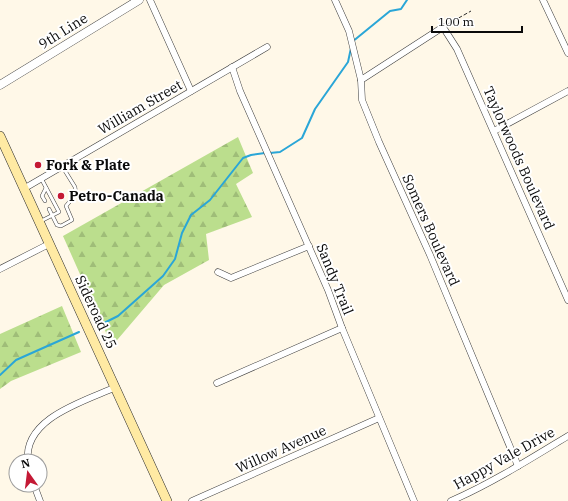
<svg xmlns="http://www.w3.org/2000/svg" width="568" height="501" viewBox="0 0 568 501" font-family="'IBM Plex Serif',serif">
	<style>
		.forest { fill: url(#forest-firs) }
		.lines { fill: none; stroke-linecap: round; stroke-linejoin: round }
		.stream { stroke: #2aa6d7; stroke-width: 2 }
		.service-casing { stroke: #3d3d3d; stroke-width: 4 }
		.minor-casing { stroke: #3d3d3d; stroke-width: 7 }
		.tertiary-casing { stroke: #3d3d3d; stroke-width: 9 }
		.secondary-casing { stroke: #2c2c2c; stroke-width: 10 }
		.path { stroke: #2c2c2c; stroke-width: 1; stroke-dasharray: 4 2; stroke-linecap: butt }
		.service { stroke: #fff; stroke-width: 3 }
		.minor { stroke: #fff; stroke-width: 6 }
		.tertiary { stroke: #fff; stroke-width: 8 }
		.secondary { stroke: #ffeaa3; stroke-width: 9 }
		.poi-dot { fill: #c41935; stroke: #fff; stroke-width: 1.5 }
		.labels { text-anchor: middle; dominant-baseline: central; stroke-width: 4; stroke-linejoin: round; paint-order: stroke }
		.street-label { font-size: 14px; fill: #0a0a0a; stroke: #fff }
		.poi-label { font-size: 14px; font-weight: bold; fill: #0a0a0a; stroke: #fff; text-anchor: start }
	</style>
	<defs>
		<pattern id="forest-firs" width="22" height="20" patternUnits="userSpaceOnUse"><rect width="22" height="20" fill="#bbde8d"/><path d="M5 1l3.5 6h-7zM16 11l3.5 6h-7z" fill="#9fbd78"/></pattern>
	</defs>
	<rect width="100%" height="100%" fill="#fff8e8"/>
	<g class="forest">
		<polygon points="238,137 253,173 236,184 252,217 206,234 209,260 164,285 112,346 63,236"/>
		<polygon points="62,306 81,352 11,381 0,389 0,334"/>
	</g>
	<g class="lines">
		<g class="stream">
			<polyline points="352,42 390,11 401,9 407,0"/>
			<polyline points="270,153 280,152 302,138 315,109 348,62 351,48"/>
			<polyline points="100,325 118,316 163,276 175,259 182,233 191,215 210,200 243,158 251,155 265,153"/>
			<polyline points="0,375 16,360 79,332"/>
		</g>
		<defs>
			<g id="service">
				<polyline points="41,178 59,212 41,221"/>
				<polyline points="45,201 42,196 46,188"/>
				<polyline points="49,209 57,225 61,226 72,220 66,206 76,194 75,187 62,166"/>
			</g>
			<g id="minor">
				<polyline points="150,0 191,91"/>
				<polyline points="335,0 349,31 361,80 362,100 379,142 430,255 518,466"/>
				<polyline points="543,0 568,53"/>
				<polyline points="232,67 240,91 328,290 342,328 414,501"/>
				<polyline points="361,80 443,27 457,49 568,300"/>
				<polyline points="494,131 568,91"/>
				<polyline points="25,188 267,47"/>
				<polyline points="0,269 49,244"/>
				<polyline points="218,272 231,278 309,246"/>
				<polyline points="217,383 342,328"/>
				<path d="M28,461C23,418 85,401 116,387"/>
				<polyline points="34,485 40,501"/>
				<polyline points="192,501 379,418"/>
				<path d="M451,501C492,483 530,459 568,436"/>
			</g>
			<polyline id="tertiary" points="0,85 139,0"/>
			<polyline id="secondary" points="0,136 167,501"/>
		</defs>
		<use href="#service" class="service-casing"/>
		<use href="#minor" class="minor-casing"/>
		<use href="#tertiary" class="tertiary-casing"/>
		<use href="#secondary" class="secondary-casing"/>
		<polyline class="path" points="448,24 471,11"/>
		<use href="#service" class="service"/>
		<use href="#minor" class="minor"/>
		<use href="#tertiary" class="tertiary"/>
		<use href="#secondary" class="secondary"/>
	</g>
	<g class="poi-dot">
		<circle cx="38" cy="165" r="4"/>
		<circle cx="61" cy="196" r="4"/>
	</g>
	<g class="labels">
		<g class="street-label">
			<text transform="translate(63 31) rotate(-32)">9th Line</text>
			<text transform="translate(140 107) rotate(-30)">William Street</text>
			<text transform="translate(519 158) rotate(66)">Taylorwoods Boulevard</text>
			<text transform="translate(431 230) rotate(66)">Somers Boulevard</text>
			<text transform="translate(335 279) rotate(68)">Sandy Trail</text>
			<text transform="translate(96 312) rotate(65)">Sideroad 25</text>
			<text transform="translate(281 449) rotate(-24)">Willow Avenue</text>
			<text transform="translate(504 458) rotate(-29)">Happy Vale Drive</text>
		</g>
		<g class="poi-label">
			<text x="46" y="165">Fork &amp; Plate</text>
			<text x="69" y="196">Petro-Canada</text>
		</g>
	</g>
	<g transform="translate(28 473) rotate(346)"><circle r="19" fill="#ffffff" stroke="#9d9d9d"/>
	<path d="M0-3L7 15L0 10L-7 15Z" fill="#c41935"/>
	<text y="-6" font-size="11" font-weight="bold" text-anchor="middle" fill="#0a0a0a">N</text>
	</g>
	<path d="M432 26v6h90v-6" fill="none" stroke="#0a0a0a" stroke-width="2"/>
	<text x="438" y="26" font-size="12" fill="#0a0a0a" stroke="#ffffff" stroke-width="3" paint-order="stroke">100 m</text>
</svg>
